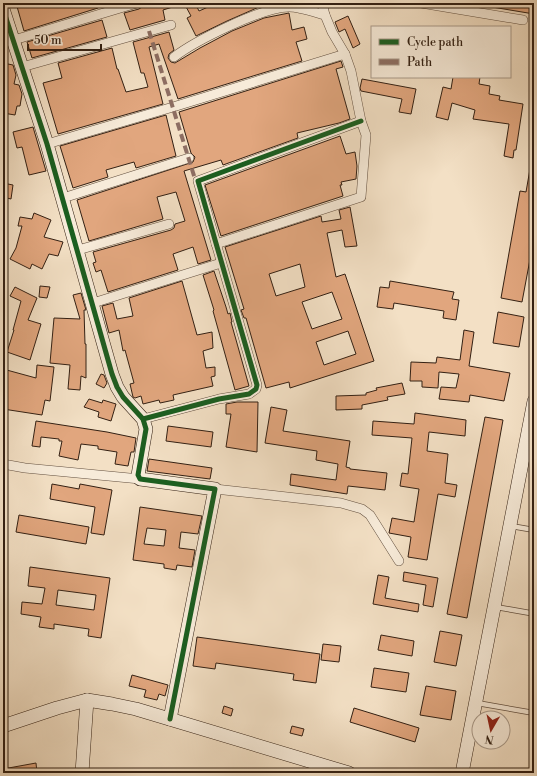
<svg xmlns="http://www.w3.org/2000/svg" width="537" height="776" viewBox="0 0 537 776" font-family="'Libre Bodoni',serif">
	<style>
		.building { fill: #e1a67e; stroke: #332013; fill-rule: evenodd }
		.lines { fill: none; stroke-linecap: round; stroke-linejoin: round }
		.lane-casing { stroke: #635040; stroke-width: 6 }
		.street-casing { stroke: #635040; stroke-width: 10 }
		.secondary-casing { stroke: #332013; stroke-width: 14 }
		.lane { stroke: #f7ebd9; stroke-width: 4.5 }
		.street { stroke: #f7ebd9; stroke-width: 9 }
		.secondary { stroke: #f7ebd9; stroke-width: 13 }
		.quiet { stroke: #8d6e63; stroke-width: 4; stroke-dasharray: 8 4; stroke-linecap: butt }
		.cycleway-casing { stroke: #f7ebd9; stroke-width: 8 }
		.cycleway { stroke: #1b5e20; stroke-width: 5 }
	</style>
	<rect width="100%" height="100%" fill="#f3e0c5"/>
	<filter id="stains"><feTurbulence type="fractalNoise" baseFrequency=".005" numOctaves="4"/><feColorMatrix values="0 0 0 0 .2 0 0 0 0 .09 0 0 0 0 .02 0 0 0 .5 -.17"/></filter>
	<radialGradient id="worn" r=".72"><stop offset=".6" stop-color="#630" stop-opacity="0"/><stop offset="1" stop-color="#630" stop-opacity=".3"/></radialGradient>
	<g class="building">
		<polygon points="16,3 97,3 98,8 24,31"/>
		<polygon points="143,3 179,3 179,5 163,10 165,20 130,30 124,13 139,9 142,7"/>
		<polygon points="184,3 195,3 199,11 217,3 257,3 259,7 227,21 196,36 187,18 191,16"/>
		<polygon points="492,3 534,3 534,14 492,7"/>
		<polygon points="289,13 292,30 304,27 307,39 296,42 302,61 178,99 159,44 149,47 163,104 58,134 43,83 62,78 58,63 112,48 117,69 118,69 126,92 148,87 144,73 141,73 133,42 169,32 174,50 169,54 168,58 171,62 175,63 200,48 232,31 264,18"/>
		<polygon points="348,16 360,44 353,48 345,29 339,32 335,22"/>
		<polygon points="102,20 107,37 32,58 27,42"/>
		<polygon points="341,61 343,67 336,69 350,119 339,123 297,133 298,138 223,165 221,160 184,171 211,260 198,264 193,247 173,254 178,270 108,292 101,270 96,272 93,263 96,262 93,252 171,230 174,228 175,224 185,221 176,192 157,197 163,219 89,241 77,200 193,162 195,157 191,153 179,112"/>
		<polygon points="3,63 13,65 16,75 14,84 19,85 22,94 20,106 17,106 15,115 3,113"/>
		<polygon points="453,77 480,77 479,84 490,86 489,94 500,96 499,100 523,104 516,150 514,150 513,158 504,156 509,124 473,119 475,110 452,103 448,120 436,117 443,87 451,89"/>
		<polygon points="362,79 416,89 411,114 399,112 402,99 361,91 360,88"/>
		<polygon points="166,115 176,156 136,168 134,162 106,170 108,177 73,188 60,146"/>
		<polygon points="33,127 46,171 29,175 22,147 17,148 13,132"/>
		<polygon points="340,136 346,154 355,152 357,166 356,179 341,182 342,185 340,185 343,196 221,236 205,185"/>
		<polygon points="530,169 534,169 534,238 522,302 501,298 520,191 526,192"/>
		<polygon points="3,183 13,185 11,199 3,197"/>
		<path d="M350,207L357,246L345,247L342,230L327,233L336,277L345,274L374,361L290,388L289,382L266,388L246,318H244L241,310L244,309L225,247L321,216L322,222L341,219L339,210ZM300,264L305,287L276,296L269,274ZM332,292L342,319L312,329L302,302ZM348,331L356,354L324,365L316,342Z"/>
		<polygon points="34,213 51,220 44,237 63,242 58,256 49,254 42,269 32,264 30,269 10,259 16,248 22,226 18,226 20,217 32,219"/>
		<polygon points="214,271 226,307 228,314 230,313 232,322 231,322 249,386 235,390 213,311 214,310 203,275"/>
		<polygon points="182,281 197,335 212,332 213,348 203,351 206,368 215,367 215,376 211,377 213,386 173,395 174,400 160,403 159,400 143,404 141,396 135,398 133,397 130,384 134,383 125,350 123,351 119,330 109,333 102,306 113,303 117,319 133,316 129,298"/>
		<polygon points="390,281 454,292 452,299 459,300 456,320 443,318 444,311 394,303 393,309 377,307 380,287 389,288"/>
		<polygon points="40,286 50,287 47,298 39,297"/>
		<polygon points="15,287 37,298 28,320 41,324 30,360 7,352 14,330 13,330 21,301 10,296"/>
		<polygon points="81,293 86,310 84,310 85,344 86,344 86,378 81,376 80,390 68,389 70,365 50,363 54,318 80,319 73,295"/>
		<polygon points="498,312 524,317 519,347 493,343"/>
		<polygon points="464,330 474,332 469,366 510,373 504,401 470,395 469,402 439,399 441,387 456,388 459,374 439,372 438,388 422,387 422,381 410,381 411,362 436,363 437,357 460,360"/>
		<polygon points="37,365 54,367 50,401 45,400 42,415 3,409 3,369 36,378"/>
		<polygon points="101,374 104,375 107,383 104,388 96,384"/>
		<polygon points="402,383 405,394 387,397 388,400 362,405 362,409 336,410 336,396 366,395 366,393 377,390 376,388"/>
		<polygon points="89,399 102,403 103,400 116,404 111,421 98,417 99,412 84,407"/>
		<polygon points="237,402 258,402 257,452 226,447 231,414 226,414 226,404"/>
		<polygon points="271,407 287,410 283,431 350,441 346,467 350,468 350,469 387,473 385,490 348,486 347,494 290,485 291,474 336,480 338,464 316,460 317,451 265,443"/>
		<polygon points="415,413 466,420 465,436 429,432 427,451 448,454 445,483 457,485 455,497 438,494 427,560 408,557 411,537 389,533 392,518 414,522 419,489 400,486 402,473 408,474 412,438 372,435 373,421 414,424"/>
		<polygon points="485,417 503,420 467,618 447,614"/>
		<polygon points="36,421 107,432 136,438 134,452 131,452 128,466 115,464 117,452 98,449 98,446 81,444 78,460 59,456 62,441 59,441 59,439 41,437 40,447 32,446"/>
		<polygon points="168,426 213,432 211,447 166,441"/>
		<polygon points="149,459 212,468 210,479 147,471"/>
		<polygon points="52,484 79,489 80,484 112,490 104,535 91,533 95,507 50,499"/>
		<path d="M140,507L202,516L198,534L181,532L179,548L195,550L192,567L177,565L176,570L164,568V564L133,560ZM147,528L166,530L164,546L144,544Z"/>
		<polygon points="19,515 89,527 86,544 16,532"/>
		<path d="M30,567L110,578L101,638L88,636L89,629L54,624V629L39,627L41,617L21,614L22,602L42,604L45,588L28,586ZM58,590L96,595L94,610L56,605Z"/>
		<polygon points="404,572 438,578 433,607 423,605 426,585 403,581"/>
		<polygon points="378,575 389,577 385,598 419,604 418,612 373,604"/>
		<polygon points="440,631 462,635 456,666 434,662"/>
		<polygon points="381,635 414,641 412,656 378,650"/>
		<polygon points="197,637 320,654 316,683 293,680 294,674 216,663 215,669 193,666"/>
		<polygon points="323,644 341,646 339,662 321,660"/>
		<polygon points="374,668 409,673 406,692 371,687"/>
		<polygon points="132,675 168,685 165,696 159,694 157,700 144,697 146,690 129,686"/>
		<polygon points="426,686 456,691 451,720 420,715"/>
		<polygon points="224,706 233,709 231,716 222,713"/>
		<polygon points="354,708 419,728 415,742 350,722"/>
		<polygon points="292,726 304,729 302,736 290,733"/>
		<polygon points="36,763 37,773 3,773 3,769"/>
	</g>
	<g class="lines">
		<defs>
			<g id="lane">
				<polyline points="511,526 534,530"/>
				<polyline points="496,607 530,613"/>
				<polyline points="477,703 534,713"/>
			</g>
			<g id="street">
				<polyline points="322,3 325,15"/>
				<polyline points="421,3 523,20"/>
				<polyline points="14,40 137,3"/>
				<path d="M174,57C195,41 262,7 289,7C299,7 314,12 325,15L332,32L345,54L351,71L361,121L366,135L361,197L216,244"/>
				<polyline points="22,67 171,25"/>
				<polyline points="47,144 173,107 345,54"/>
				<polyline points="63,198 189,158"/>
				<polyline points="78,250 169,224"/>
				<polyline points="93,303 221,263"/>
				<polyline points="143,419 219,399 249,394 256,389 257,385 198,181 361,121"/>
				<polyline points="3,464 25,468 140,479"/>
				<polyline points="215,489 341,503 362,509 370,515 399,561"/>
			</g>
			<g id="secondary">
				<polyline points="3,9 47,144 112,374 117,387 123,397 143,419 146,429 138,475 140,479 215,489 170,719"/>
				<polyline points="3,726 57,708 87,700 112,704 136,709 349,773"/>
				<polyline points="82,773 87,700"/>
				<polyline points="462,773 534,401"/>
			</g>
		</defs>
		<use href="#lane" class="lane-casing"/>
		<use href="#street" class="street-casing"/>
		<use href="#secondary" class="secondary-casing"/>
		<use href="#lane" class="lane"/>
		<use href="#street" class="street"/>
		<use href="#secondary" class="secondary"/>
		<polyline class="quiet" points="149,31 195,179 198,181"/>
		<defs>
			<g id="cycleway">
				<polyline points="3,9 47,144 112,374 117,387 123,397 143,419 146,429 138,475 140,479 215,489 170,719"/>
				<polyline points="143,419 219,399 249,394 256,389 257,385 198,181 361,121"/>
			</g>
		</defs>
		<use href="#cycleway" class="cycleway-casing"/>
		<use href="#cycleway" class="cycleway"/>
	</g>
	<rect width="537" height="776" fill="none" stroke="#f3e0c5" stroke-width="16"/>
	<rect x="4" y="4" width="529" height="768" fill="none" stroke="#332013" stroke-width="2"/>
	<rect x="8" y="8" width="521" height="760" fill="none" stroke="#332013"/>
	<rect x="371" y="26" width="140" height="52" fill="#f7ebd9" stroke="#a99a8a"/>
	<rect x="379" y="39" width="20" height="6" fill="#1b5e20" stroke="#a99a8a"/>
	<text x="407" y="46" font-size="12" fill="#332013">Cycle path</text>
	<rect x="379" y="59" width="20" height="6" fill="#8d6e63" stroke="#a99a8a"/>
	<text x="407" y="66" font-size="12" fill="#332013">Path</text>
	<g transform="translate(491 730) rotate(189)"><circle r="19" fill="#f7ebd9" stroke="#a99a8a"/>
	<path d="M0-3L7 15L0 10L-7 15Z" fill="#8f2418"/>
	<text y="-6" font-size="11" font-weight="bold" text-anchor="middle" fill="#332013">N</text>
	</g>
	<path d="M28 44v6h73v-6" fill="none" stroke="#332013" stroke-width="2"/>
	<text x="34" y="44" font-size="12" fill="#332013" stroke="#f7ebd9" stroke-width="3" paint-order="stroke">50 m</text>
	<rect width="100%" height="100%" filter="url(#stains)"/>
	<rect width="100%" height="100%" fill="url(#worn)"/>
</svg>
